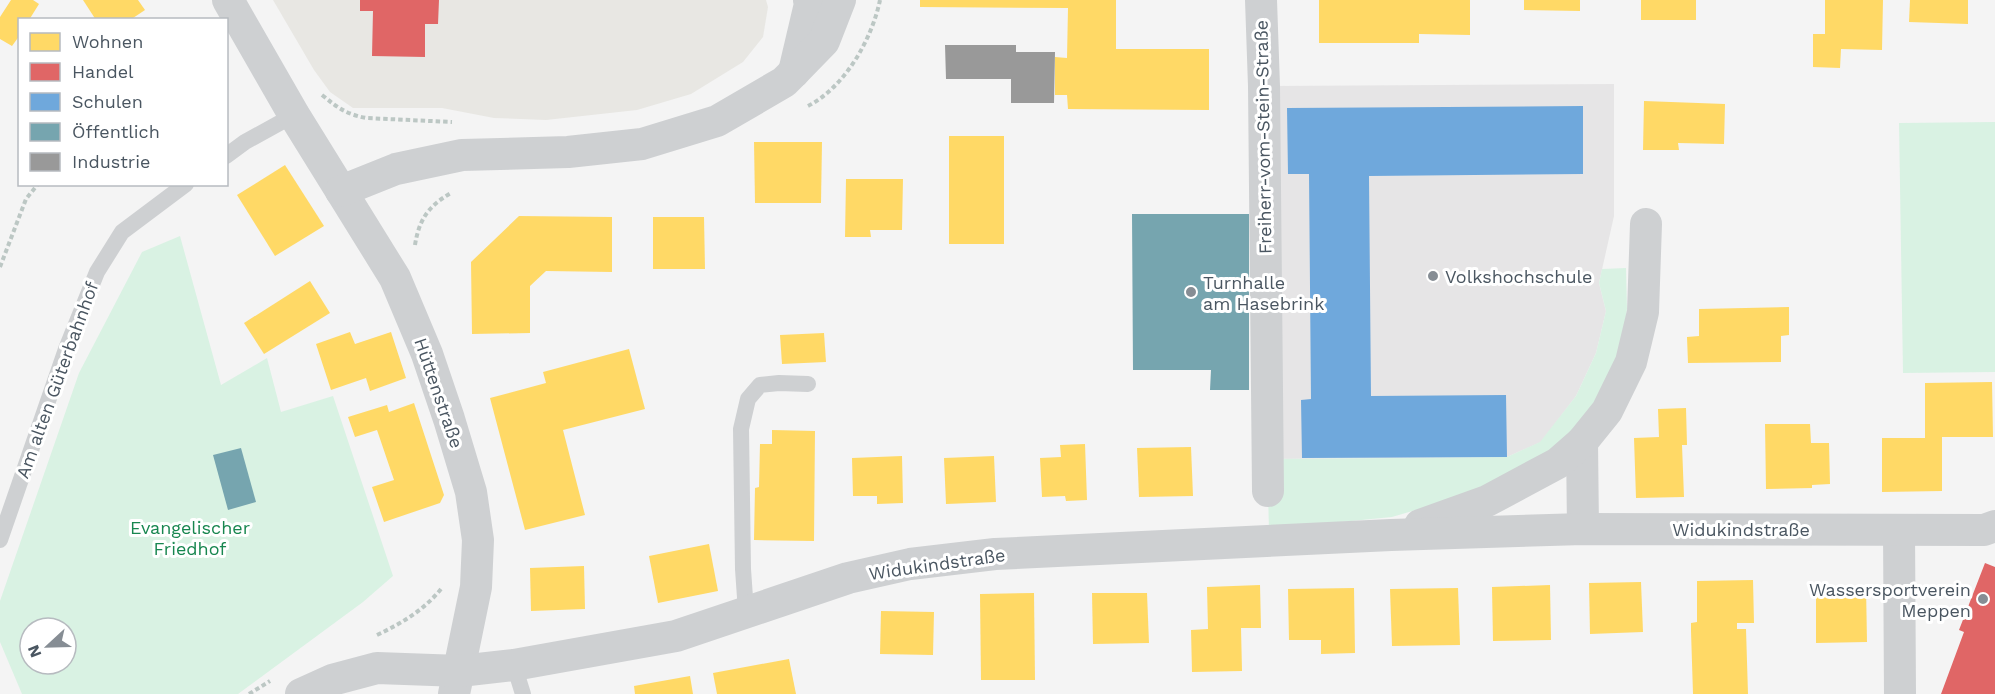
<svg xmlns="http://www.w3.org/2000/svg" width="1995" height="694" viewBox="0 0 1995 694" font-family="'Work Sans',sans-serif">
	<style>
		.commercial { fill: #e8e7e3 }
		.education { fill: #e6e5e6 }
		.green { fill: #d9f2e3; fill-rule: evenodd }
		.homes { fill: #ffd966 }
		.shops { fill: #e06666 }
		.schools { fill: #6fa8dc }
		.public { fill: #76a5af }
		.industry { fill: #999 }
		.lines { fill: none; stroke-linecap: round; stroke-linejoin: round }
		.path { stroke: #bcc7c4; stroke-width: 4; stroke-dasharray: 4.5 3; stroke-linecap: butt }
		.service { stroke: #ced0d2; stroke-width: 16 }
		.minor { stroke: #ced0d2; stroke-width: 32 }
		.poi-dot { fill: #868d94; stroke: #fff; stroke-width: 2 }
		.labels { text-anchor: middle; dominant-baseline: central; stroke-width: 6; stroke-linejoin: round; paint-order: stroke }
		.street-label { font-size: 18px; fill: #4a5661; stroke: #fff }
		.poi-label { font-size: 18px; fill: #4a5661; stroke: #fff; text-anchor: start }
		.park-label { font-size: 18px; fill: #17864f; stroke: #fff }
	</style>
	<rect width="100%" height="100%" fill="#f4f4f4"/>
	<polygon class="commercial" points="273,0 766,0 768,7 763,37 743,62 691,94 637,110 546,120 494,118 442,108 353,108 330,92 314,70"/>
	<polygon class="education" points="1614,84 1614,216 1599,283 1606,311 1596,353 1576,396 1541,442 1507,457 1267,459 1264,86"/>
	<g class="green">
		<polygon points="1995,122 1995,372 1903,373 1899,123"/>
		<path d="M180,236L221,385L267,358L281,412L333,396L393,576L363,602L238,694H22L0,642V601L79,373L142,252ZM30,628H66V664H30Z"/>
		<polygon points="1626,268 1627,309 1622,346 1605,385 1585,418 1565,440 1535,463 1474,493 1392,517 1269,529 1267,459 1507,457 1540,442 1576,396 1596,353 1606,311 1599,283 1602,269"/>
	</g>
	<g class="homes">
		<polygon points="11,0 33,0 39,4 29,20 20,20 20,35 12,46 0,39 0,17"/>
		<polygon points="83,0 138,0 145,10 130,20 96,20"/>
		<polygon points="920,0 1116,0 1116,49 1209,49 1209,110 1068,109 1067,95 1055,95 1055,57 1067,58 1068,8 920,7"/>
		<polygon points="1319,0 1470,0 1470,35 1419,34 1419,43 1319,43"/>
		<polygon points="1524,0 1580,0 1580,11 1524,10"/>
		<rect x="1641" y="0" width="55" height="20"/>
		<polygon points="1825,0 1883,0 1882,50 1841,49 1840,68 1813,67 1813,34 1825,34"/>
		<polygon points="1910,0 1968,0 1968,24 1909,22"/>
		<polygon points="1644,101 1725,104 1724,144 1678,143 1679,150 1643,150"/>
		<rect x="949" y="136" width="55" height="108"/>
		<polygon points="754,142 822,142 821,203 755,203"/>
		<polygon points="285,165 324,226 275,256 237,195"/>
		<polygon points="846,179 903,179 902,230 870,230 871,237 845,237"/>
		<polygon points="519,216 612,217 612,272 546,271 530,286 530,333 472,334 471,262"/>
		<polygon points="653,217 704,217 705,269 653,269"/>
		<polygon points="310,281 330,313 264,354 244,323"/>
		<polygon points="1789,307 1789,335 1781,336 1781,362 1688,363 1687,337 1699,336 1699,309"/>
		<polygon points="350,332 355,344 391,332 406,378 370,391 366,378 331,390 316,344"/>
		<polygon points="824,333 826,362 782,364 780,335"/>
		<polygon points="629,349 645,409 563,430 585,515 525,530 490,398 546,383 543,372"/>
		<polygon points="1992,382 1993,437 1942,437 1942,491 1882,492 1882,438 1925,438 1925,383"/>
		<polygon points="414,403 444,495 440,503 384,522 372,487 394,480 377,430 355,437 348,417 387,405 389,412"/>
		<polygon points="1686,408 1687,445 1682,445 1684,497 1636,498 1634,438 1659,437 1658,409"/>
		<polygon points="1765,424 1810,424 1811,443 1829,443 1830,484 1812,485 1812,488 1766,489"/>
		<polygon points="772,430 815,431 814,541 754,540 755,488 759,487 760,444 772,444"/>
		<polygon points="1085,444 1087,500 1066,501 1065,496 1042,497 1040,458 1061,457 1060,445"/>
		<polygon points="1191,447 1193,496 1139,497 1137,448"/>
		<polygon points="902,456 903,503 877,504 877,496 853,496 852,458"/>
		<polygon points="994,456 996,502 946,504 944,458"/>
		<polygon points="709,544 718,591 658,603 649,556"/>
		<polygon points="584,566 585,609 531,611 530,568"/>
		<polygon points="1753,580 1754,623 1737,623 1737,629 1746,629 1748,694 1693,694 1691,631 1691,623 1697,622 1697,581"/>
		<polygon points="1641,582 1643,632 1590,634 1589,583"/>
		<polygon points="1260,585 1261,628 1241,628 1242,671 1192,672 1191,630 1208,629 1207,587"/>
		<polygon points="1550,585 1551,640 1493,641 1492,587"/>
		<polygon points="1816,586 1866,586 1867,642 1816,643"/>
		<polygon points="1354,588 1355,653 1321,654 1321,640 1289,640 1288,589"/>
		<polygon points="1458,588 1460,645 1392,646 1390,589"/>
		<polygon points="1034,593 1035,680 981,680 980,594"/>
		<polygon points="1092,593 1147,593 1149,643 1093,644"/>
		<polygon points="881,611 934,612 933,655 880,654"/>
		<polygon points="789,659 796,694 717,694 713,673"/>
		<polygon points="690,676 693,694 635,694 634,686"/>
	</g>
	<g class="shops">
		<polygon points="360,0 439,0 438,24 425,24 425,57 372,56 373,11 360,11"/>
		<polygon points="1985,563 1995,567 1995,694 1941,694 1964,632 1959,630"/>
	</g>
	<polygon class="schools" points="1583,106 1583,174 1369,176 1371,396 1506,395 1507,457 1302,458 1301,400 1311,399 1309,174 1288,174 1287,108"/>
	<g class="public">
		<polygon points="1132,214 1249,214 1249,390 1210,390 1211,370 1133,370"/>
		<polygon points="241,448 256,502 228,510 213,455"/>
	</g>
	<polygon class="industry" points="945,45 1016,45 1016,52 1055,52 1054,103 1011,103 1011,79 946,79"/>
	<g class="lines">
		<g class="path">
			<path d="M322,95C338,108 346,114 366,118L452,122"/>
			<path d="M808,106C845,87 872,39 880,0"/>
			<path d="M415,245C419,220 428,206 451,193"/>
			<polyline points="0,267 26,199 38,184"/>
			<path d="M377,635C402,623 424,610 441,589"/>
			<polyline points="249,694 270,681"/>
		</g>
		<g class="service">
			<polyline points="226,156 245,142 294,115"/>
			<polyline points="0,540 66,349 97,272 122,232 186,184"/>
			<polyline points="746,612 743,569 741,429 748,399 760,385 779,383 808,384"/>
			<polyline points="514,665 523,694"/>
		</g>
		<g class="minor">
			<polyline points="228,0 294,115 395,278 427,354 449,419 471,492 478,540 476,587 454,694"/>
			<polyline points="1261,0 1264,86 1268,491"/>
			<polyline points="794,72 810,4 809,0"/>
			<polyline points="341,191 396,169 462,155 568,152 642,144 717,121 784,82 794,72 824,41 840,0"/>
			<polyline points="1582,442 1583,529"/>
			<polyline points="1420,525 1487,501 1558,463 1582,442 1607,411 1631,362 1643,312 1646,224"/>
			<polyline points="1899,530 1900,694"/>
			<polyline points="301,694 332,680 377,668 460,671 514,665 676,636 848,578 910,564 995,554 1391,535 1583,529 1984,530 1995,526"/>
		</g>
	</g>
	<g class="poi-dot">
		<circle cx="1433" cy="276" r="6"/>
		<circle cx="1191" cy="292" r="6"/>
		<circle cx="1983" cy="599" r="6"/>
	</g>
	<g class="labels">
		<g class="street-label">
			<text transform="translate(1263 137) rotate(-91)">Freiherr-vom-Stein-Straße</text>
			<text transform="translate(57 380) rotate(-70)">Am alten Güterbahnhof</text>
			<text transform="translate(439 393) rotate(71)">Hüttenstraße</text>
			<text x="1741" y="529">Widukindstraße</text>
			<text transform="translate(937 564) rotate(-8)">Widukindstraße</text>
		</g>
		<g class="poi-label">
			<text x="1445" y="276">Volkshochschule</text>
			<text x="1203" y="282">Turnhalle<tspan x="1203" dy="21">am Hasebrink</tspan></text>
			<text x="1971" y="589" text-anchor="end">Wassersportverein<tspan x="1971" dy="21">Meppen</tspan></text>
		</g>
		<g class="park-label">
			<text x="190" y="527">Evangelischer<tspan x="190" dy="21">Friedhof</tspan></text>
		</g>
	</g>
	<rect x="18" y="18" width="210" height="168" fill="#ffffff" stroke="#b7bbc0" stroke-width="1.5"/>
	<rect x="30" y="33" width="30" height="18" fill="#ffd966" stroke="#b7bbc0" stroke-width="1.5"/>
	<text x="72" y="48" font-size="18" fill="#4a5661">Wohnen</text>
	<rect x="30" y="63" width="30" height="18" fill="#e06666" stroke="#b7bbc0" stroke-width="1.5"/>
	<text x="72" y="78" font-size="18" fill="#4a5661">Handel</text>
	<rect x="30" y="93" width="30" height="18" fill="#6fa8dc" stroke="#b7bbc0" stroke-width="1.5"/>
	<text x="72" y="108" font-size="18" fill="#4a5661">Schulen</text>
	<rect x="30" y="123" width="30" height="18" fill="#76a5af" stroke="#b7bbc0" stroke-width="1.5"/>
	<text x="72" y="138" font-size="18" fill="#4a5661">Öffentlich</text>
	<rect x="30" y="153" width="30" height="18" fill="#999999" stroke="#b7bbc0" stroke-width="1.5"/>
	<text x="72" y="168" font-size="18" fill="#4a5661">Industrie</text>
	<g transform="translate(48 646) rotate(248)"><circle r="28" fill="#ffffff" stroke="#b7bbc0" stroke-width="1.5"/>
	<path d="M0-4.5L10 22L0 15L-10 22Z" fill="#868d94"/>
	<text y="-9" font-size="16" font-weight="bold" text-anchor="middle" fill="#4a5661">N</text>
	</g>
</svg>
